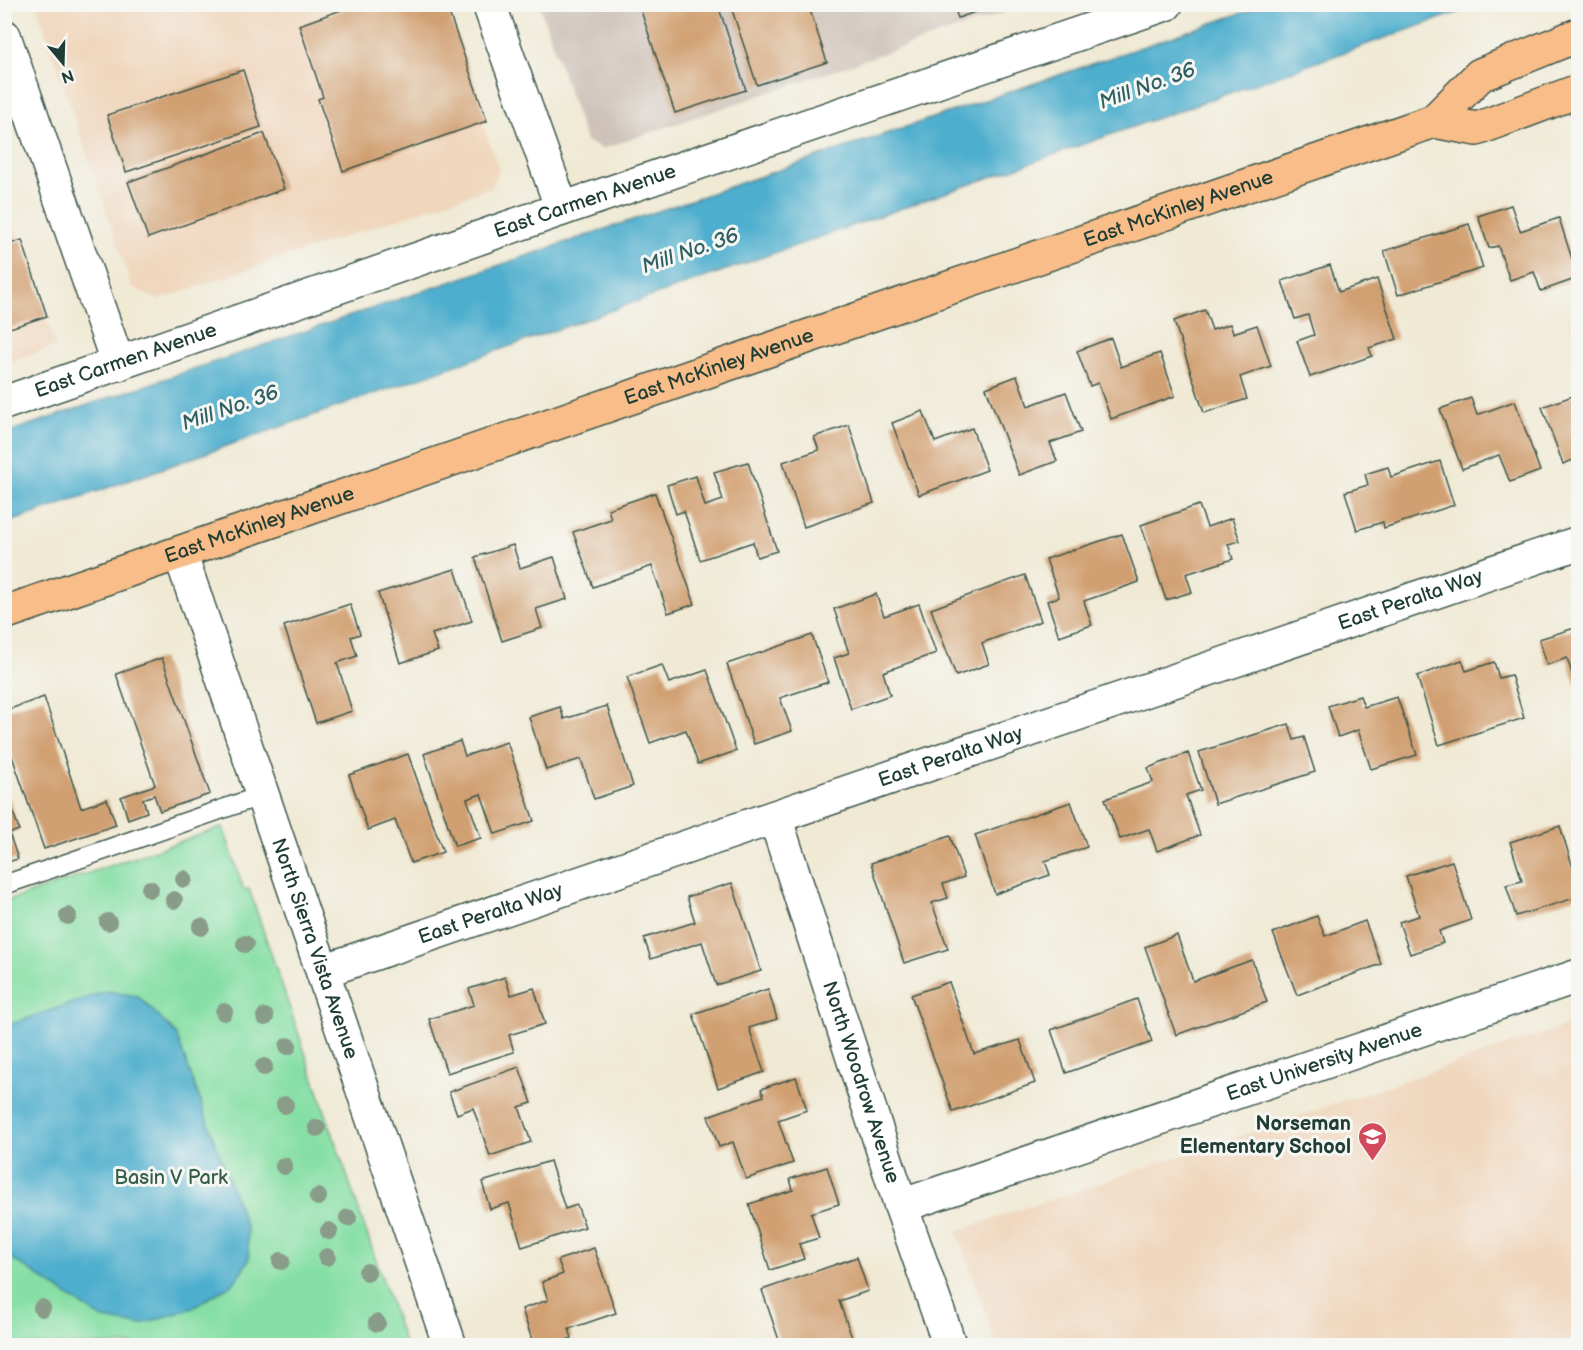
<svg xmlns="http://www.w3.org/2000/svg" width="1583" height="1350" viewBox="0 0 1583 1350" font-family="'Balsamiq Sans',sans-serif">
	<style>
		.built { fill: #f0d6bc }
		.industrial { fill: #cec2b9 }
		.green { fill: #86dfa4; stroke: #528e6c; stroke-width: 1.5 }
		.water { fill: #4eaecd; stroke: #367680; stroke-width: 1.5 }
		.building { fill: #d1a072 }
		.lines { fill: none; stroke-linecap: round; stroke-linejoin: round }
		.service-casing { stroke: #3e574c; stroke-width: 21 }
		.minor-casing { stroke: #3e574c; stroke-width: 36 }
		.primary-casing { stroke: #3e574c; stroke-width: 36 }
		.service { stroke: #fff; stroke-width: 18 }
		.minor { stroke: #fff; stroke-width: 33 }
		.primary { stroke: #f8bd89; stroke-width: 33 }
		.tree { fill: #899c89 }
		.labels { text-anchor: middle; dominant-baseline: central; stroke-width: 6; stroke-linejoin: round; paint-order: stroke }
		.street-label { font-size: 20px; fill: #1f3d34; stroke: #f6f6f2 }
		.poi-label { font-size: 20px; font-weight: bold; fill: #1f3d34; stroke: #f6f6f2; text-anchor: end }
		.park-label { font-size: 20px; fill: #345d4a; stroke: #f6f6f2 }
		.water-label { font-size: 21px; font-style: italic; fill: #2d5f62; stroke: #f6f6f2 }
	</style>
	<rect width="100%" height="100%" fill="#f6f6f2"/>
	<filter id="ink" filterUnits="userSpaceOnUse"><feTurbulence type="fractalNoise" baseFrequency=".0167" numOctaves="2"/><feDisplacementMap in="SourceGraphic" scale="12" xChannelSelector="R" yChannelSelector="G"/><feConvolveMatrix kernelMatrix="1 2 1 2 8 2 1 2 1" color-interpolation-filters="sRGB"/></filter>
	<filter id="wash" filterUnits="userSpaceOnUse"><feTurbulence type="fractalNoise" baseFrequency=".008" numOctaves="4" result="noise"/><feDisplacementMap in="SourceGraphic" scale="24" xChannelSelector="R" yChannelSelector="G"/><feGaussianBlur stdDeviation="1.35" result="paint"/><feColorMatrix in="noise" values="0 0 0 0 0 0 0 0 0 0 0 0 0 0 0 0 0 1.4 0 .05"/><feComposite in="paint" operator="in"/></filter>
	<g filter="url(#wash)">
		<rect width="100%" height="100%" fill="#f0ead5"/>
		<g class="built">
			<polygon points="36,5 443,5 499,171 492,187 158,300 132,287"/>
			<polygon points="4,196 56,346 5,364 4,364"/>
			<polygon points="1578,1022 1578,1345 996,1345 957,1231"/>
		</g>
		<polygon class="industrial" points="539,5 1027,5 602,149 586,141"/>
		<polygon class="green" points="223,827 244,890 249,889 405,1345 5,1345 4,902"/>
		<g class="water">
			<polygon points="1265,5 1479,5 5,524 5,433"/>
			<polygon points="106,991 138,996 176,1034 247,1230 249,1260 234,1283 193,1308 139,1325 103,1319 5,1254 5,1026"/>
		</g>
		<g id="blocks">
			<g class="building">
				<polygon points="358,4 446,4 487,121 343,171 318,99 323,97 299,25"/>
				<polygon points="730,4 808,4 827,62 757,85"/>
				<polygon points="953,4 995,4 995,5 958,18"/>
				<polygon points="639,5 718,5 746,90 675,113"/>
				<polygon points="243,70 261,127 126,172 107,115"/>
				<polygon points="264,133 284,189 148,238 128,182"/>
				<polygon points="1511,205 1520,231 1559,218 1578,278 1541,291 1534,272 1510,280 1498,246 1489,248 1478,216"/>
				<polygon points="1469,224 1483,268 1398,295 1384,251"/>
				<polygon points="22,240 47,316 4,330 4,246"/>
				<polygon points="1330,265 1339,292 1377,279 1397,339 1369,348 1372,356 1310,377 1297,341 1314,335 1308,315 1295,319 1282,281"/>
				<polygon points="1205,310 1212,330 1230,324 1233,333 1257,325 1271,366 1240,377 1247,399 1204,413 1174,321"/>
				<polygon points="1111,338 1121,367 1160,353 1175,396 1111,419 1098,383 1090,386 1077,351"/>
				<polygon points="1017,376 1028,406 1066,392 1081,432 1050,443 1057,461 1019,475 986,388"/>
				<polygon points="1578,394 1578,458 1563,464 1542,407"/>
				<polygon points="1471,398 1477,415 1515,401 1540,471 1510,482 1499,455 1462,469 1440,409"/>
				<polygon points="923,411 935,442 972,428 987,470 919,495 892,423"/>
				<polygon points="849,425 874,503 804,527 783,462 819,450 814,437"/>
				<polygon points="1440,461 1454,505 1384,528 1383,522 1357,530 1345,492 1368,485 1365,474 1388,467 1391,477"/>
				<polygon points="748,462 777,551 757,557 753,542 700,560 684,511 676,514 667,485 696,476 705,506 723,500 714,472"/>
				<polygon points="655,493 695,604 668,613 652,566 593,587 573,532 611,519 608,509"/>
				<polygon points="1199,505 1207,527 1232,518 1240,541 1228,544 1233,559 1186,574 1192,592 1166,600 1141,525"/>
				<polygon points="1122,534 1139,582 1084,601 1092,625 1059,636 1047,601 1059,597 1046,559"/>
				<polygon points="513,545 520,568 554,557 567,599 536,609 542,628 502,641 475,557"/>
				<polygon points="455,569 472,621 432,634 438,651 400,663 378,593"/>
				<polygon points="1025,575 1041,621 982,643 989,664 956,676 931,609"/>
				<polygon points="876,594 884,616 919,604 936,653 883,672 890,695 851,709 834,658 849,653 834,609"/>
				<polygon points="350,604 360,634 351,637 357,656 337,663 352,711 316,723 284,626"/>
				<polygon points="1578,627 1578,692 1567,658 1547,665 1539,639"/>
				<polygon points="812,635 828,682 780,698 792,731 754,744 727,664"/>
				<polygon points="162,658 210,794 160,811 154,795 143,799 147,812 128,819 121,797 155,785 116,674"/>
				<polygon points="1462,660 1466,671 1494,662 1499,678 1511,675 1524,718 1439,745 1417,676"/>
				<polygon points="662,665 669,683 707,670 736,751 698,764 686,730 650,743 627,677"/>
				<polygon points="1360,696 1364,707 1397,697 1417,755 1371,769 1358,730 1338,737 1328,706"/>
				<polygon points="44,697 81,808 107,799 116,825 44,849 4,733 4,711"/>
				<polygon points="607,706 633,786 594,799 581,759 546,770 529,717 560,707 564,719"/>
				<polygon points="1289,724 1294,740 1304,737 1315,772 1215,804 1199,752"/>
				<polygon points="460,741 465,756 507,742 534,821 495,834 481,794 467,799 481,838 455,846 424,754"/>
				<polygon points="1188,753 1201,790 1186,795 1200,835 1157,851 1149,829 1120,839 1105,799 1153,782 1148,768"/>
				<polygon points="408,754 443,852 411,863 395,820 368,830 349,775"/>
				<polygon points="5,786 19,830 5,835"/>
				<polygon points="1071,802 1087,847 1045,861 1050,875 995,894 975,835"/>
				<polygon points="1560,826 1578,884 1578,897 1516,916 1506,885 1522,881 1510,842"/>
				<polygon points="10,836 18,859 4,863 4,838"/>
				<polygon points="950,836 964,877 943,884 948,898 932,903 948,949 904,963 871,863"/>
				<polygon points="1452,861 1471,920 1439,931 1443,943 1410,954 1399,922 1419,916 1406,876"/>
				<polygon points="732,883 761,971 716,985 702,942 651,959 644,938 695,922 687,897"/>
				<polygon points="1317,916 1325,936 1365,921 1381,964 1297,995 1273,933"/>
				<polygon points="1177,935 1193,981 1252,960 1267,1002 1176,1035 1145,947"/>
				<polygon points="505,977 511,995 534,988 545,1024 509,1035 514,1052 447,1073 429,1019 474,1005 469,989"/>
				<polygon points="949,982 974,1054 1020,1040 1035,1083 953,1112 911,995"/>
				<polygon points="768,989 777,1019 749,1028 764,1072 718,1088 693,1014"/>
				<polygon points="1137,999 1152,1042 1066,1073 1051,1030"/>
				<polygon points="519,1067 532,1103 519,1107 531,1142 490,1156 473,1108 457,1114 449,1092"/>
				<polygon points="796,1077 807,1110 778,1120 793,1163 746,1179 733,1142 719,1147 708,1116 764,1096 761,1089"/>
				<polygon points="550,1161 565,1209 577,1205 585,1227 522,1247 509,1203 490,1209 482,1182"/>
				<polygon points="827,1167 839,1204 811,1213 819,1238 799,1244 804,1259 770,1270 749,1204 793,1190 790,1179"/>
				<polygon points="594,1248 616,1313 569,1329 572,1338 548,1346 534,1346 522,1309 548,1300 542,1282 563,1274 558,1260"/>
				<polygon points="857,1257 868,1291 839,1301 855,1346 781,1346 762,1290"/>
			</g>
		</g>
	</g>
	<g filter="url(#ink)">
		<use href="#blocks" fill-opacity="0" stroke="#3e574c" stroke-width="1.5"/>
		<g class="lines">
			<defs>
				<polyline id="service" points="4,885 263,795"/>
				<g id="minor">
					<polyline points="489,4 562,209"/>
					<polyline points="4,36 118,364"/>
					<path id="s1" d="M4,403L562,209L1166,4"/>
					<path id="s2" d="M180,553L450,1346"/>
					<path id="s3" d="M775,817L901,1206L950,1346"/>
					<path id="s4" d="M323,971L1578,543"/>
					<path id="s5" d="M901,1206L1578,976"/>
				</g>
				<g id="primary">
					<polyline points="1434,121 1477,129 1578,91"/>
					<path id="s6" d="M4,613L1434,121L1480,75L1578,35"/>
				</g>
			</defs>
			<use href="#service" class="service-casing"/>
			<use href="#minor" class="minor-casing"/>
			<use href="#primary" class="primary-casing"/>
			<use href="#service" class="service"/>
			<use href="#minor" class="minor"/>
			<use href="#primary" class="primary"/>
		</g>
		<g class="tree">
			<circle cx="184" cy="879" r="9"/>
			<circle cx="150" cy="889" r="9"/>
			<circle cx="174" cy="900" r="9"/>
			<circle cx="68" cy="916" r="9"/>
			<circle cx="108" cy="922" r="9"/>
			<circle cx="201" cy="927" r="9"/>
			<circle cx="245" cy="944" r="9"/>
			<circle cx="224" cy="1012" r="9"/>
			<circle cx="265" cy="1017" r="9"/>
			<circle cx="288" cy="1046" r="9"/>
			<circle cx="264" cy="1067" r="9"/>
			<circle cx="285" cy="1105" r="9"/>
			<circle cx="317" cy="1128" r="9"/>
			<circle cx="284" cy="1166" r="9"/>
			<circle cx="318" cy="1197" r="9"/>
			<circle cx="348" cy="1218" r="9"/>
			<circle cx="329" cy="1231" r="9"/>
			<circle cx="327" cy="1257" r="9"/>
			<circle cx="281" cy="1261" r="9"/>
			<circle cx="367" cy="1272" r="9"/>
			<circle cx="42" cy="1308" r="9"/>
			<circle cx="377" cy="1323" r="9"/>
		</g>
	</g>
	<defs>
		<symbol id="school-pin" viewBox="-11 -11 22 30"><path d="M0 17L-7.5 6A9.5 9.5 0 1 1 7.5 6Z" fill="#d1495b" stroke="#f6f6f2"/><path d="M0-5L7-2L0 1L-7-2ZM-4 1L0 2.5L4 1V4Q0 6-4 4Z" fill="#fff"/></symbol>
	</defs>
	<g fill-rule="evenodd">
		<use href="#school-pin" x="1356" y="1120" width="33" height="45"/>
	</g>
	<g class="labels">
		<g class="street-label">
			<text stroke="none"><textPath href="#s1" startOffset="615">East Carmen Avenue</textPath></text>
			<text stroke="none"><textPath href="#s6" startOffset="1242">East McKinley Avenue</textPath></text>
			<text stroke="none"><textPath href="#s1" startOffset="129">East Carmen Avenue</textPath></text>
			<text stroke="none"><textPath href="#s6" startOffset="756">East McKinley Avenue</textPath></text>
			<text stroke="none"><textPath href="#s6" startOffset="270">East McKinley Avenue</textPath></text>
			<text stroke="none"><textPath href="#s4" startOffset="1149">East Peralta Way</textPath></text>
			<text stroke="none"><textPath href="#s4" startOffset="663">East Peralta Way</textPath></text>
			<text stroke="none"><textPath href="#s4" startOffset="177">East Peralta Way</textPath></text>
			<text stroke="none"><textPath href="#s2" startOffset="418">North Sierra Vista Avenue</textPath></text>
			<text stroke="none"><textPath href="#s5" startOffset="447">East University Avenue</textPath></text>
			<text stroke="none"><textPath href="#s3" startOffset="279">North Woodrow Avenue</textPath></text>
		</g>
		<g class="poi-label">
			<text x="1351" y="1124">Norseman<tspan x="1351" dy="23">Elementary School</tspan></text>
		</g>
		<g class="park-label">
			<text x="171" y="1178">Basin V Park</text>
		</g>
		<g class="water-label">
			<text transform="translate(1147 86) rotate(-20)">Mill No. 36</text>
			<text transform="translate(690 251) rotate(-19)">Mill No. 36</text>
			<text transform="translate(230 408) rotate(-19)">Mill No. 36</text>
		</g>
	</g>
	<rect width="1583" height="1350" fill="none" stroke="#f6f6f2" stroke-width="24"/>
	<g transform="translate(63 63) rotate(161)" stroke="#f6f6f2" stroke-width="4.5" paint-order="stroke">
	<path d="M0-4.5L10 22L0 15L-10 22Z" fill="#1f3d34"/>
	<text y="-9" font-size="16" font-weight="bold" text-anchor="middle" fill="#1f3d34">N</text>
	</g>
</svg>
